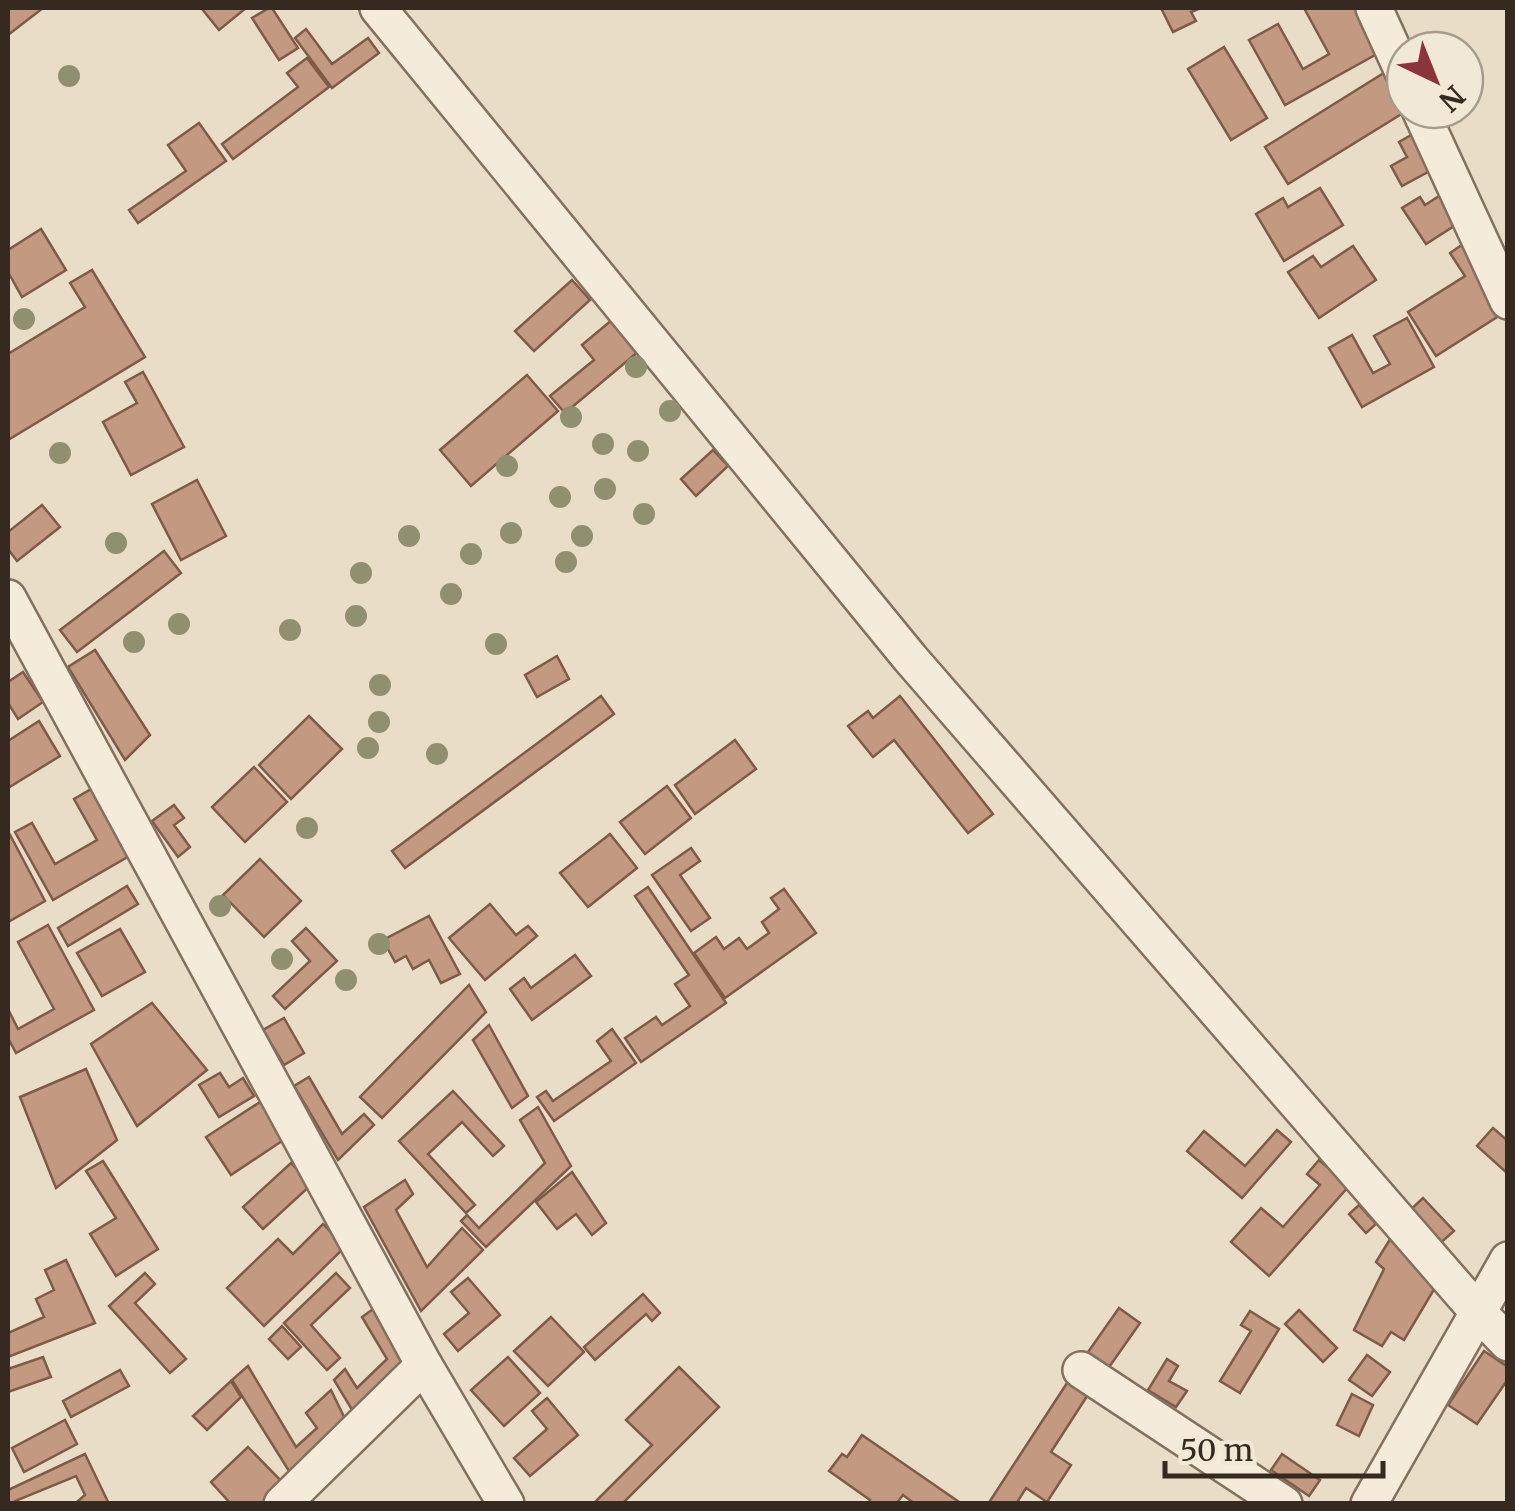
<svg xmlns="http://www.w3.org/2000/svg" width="1515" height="1511" viewBox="0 0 1515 1511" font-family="Merriweather,serif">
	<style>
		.building { fill: #c39981; stroke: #7f5b47; stroke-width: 2.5 }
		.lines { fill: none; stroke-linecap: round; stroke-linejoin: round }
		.minor-casing { stroke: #83705e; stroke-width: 40 }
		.minor { stroke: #f5ebda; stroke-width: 35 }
		.tree { fill: #908f70 }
	</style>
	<rect width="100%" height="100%" fill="#e9ddc7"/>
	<g class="building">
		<polygon points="8,8 43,8 8,35"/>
		<polygon points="204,8 246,8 219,30 202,9"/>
		<polygon points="269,8 272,8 298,48 279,60 252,18"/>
		<polygon points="1161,8 1201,8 1191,12 1196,21 1173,32"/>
		<polygon points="1304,8 1361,8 1384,50 1285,105 1249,40 1278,24 1303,69 1329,54"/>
		<polygon points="306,29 332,64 368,38 379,53 332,88 295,38"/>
		<polygon points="1224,47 1267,118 1231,140 1188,69"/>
		<polygon points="307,58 329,87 233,159 222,144 298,87 287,73"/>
		<polygon points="1387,71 1405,100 1405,110 1408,110 1288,184 1265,147"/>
		<polygon points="199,123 226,161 138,223 129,210 186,171 168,145"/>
		<polygon points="1420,130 1439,166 1402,186 1391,166 1407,157 1399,142"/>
		<polygon points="1320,188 1343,225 1284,261 1256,214 1283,198 1288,207"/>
		<polygon points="1447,191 1465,219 1426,244 1402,208 1420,197 1425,205"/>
		<polygon points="41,229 66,270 22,297 8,272 8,250"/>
		<polygon points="1466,242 1508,310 1436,356 1408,312 1465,276 1450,253"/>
		<polygon points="1353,246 1376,280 1319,318 1288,272 1313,256 1321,267"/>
		<polygon points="92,270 145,357 8,440 8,354 85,307 70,283"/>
		<polygon points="572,280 590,300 534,351 515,331"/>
		<polygon points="1407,318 1434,367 1362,407 1329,348 1352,335 1373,373 1390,364 1374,336"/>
		<polygon points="613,319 639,351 565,413 550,396 594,360 582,345"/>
		<polygon points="143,372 184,447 131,475 103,422 137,403 125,382"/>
		<polygon points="527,375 558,411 471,486 440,450"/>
		<polygon points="713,450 728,466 696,496 681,479"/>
		<polygon points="197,480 226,536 181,560 152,504"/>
		<polygon points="42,505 60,527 17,561 8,549 8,532"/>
		<polygon points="164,551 181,573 77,652 60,630"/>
		<polygon points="95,650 150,735 125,760 68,667"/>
		<polygon points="557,656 569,679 537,697 525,675"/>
		<polygon points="23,672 43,702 18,719 8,703 8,682"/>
		<polygon points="601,696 614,714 405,868 392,851"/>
		<polygon points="900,696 993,814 968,833 894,740 873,757 848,726 868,711 873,718"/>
		<polygon points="309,716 342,749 291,799 259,765"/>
		<polygon points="39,721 60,756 8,788 8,741"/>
		<polygon points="735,740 756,769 695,814 675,785"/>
		<polygon points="254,767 287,802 245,842 212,807"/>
		<polygon points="667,786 691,818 645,854 620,822"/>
		<polygon points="93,788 131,855 53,900 15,832 32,823 55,864 97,840 74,799"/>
		<polygon points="174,805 184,818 174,825 190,847 178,857 152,821"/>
		<polygon points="8,831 45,901 8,922"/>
		<polygon points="610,834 637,868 588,907 560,873"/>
		<polygon points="691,848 700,861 680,875 710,918 691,931 652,875"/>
		<polygon points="260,859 301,901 264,937 223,895"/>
		<polygon points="127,886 138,904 68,946 58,928"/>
		<polygon points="648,887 726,1003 641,1062 625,1038 656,1017 662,1025 690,1006 675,984 689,975 635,896"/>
		<polygon points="784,889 816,933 725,998 694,953 716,937 724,949 739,938 747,949 769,933 762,922 779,909 771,898"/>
		<polygon points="490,904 516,935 528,926 537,936 485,980 449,938"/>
		<polygon points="429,916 460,974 441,983 429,960 413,969 406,956 395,962 383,940"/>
		<polygon points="48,925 94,1010 16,1053 8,1038 8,1009 18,1029 54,1009 18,942"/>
		<polygon points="306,928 337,961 285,1009 273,996 310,961 292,941"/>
		<polygon points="120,929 145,972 102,996 77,953"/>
		<polygon points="575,955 591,976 532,1020 510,989 524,978 531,988"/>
		<polygon points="469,985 486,1012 382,1118 360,1097"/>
		<polygon points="152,1003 207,1070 137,1126 91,1044"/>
		<polygon points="284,1018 304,1053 284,1065 263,1030"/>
		<polygon points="489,1025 528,1096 512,1108 473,1040"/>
		<polygon points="612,1029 636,1063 554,1121 537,1097 546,1091 553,1101 611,1061 597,1041"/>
		<polygon points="86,1069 117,1140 56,1188 20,1097"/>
		<polygon points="220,1073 229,1087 243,1078 254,1096 219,1117 199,1085"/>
		<polygon points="309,1077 342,1134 364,1114 374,1125 338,1160 294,1086"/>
		<polygon points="453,1091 504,1146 493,1156 462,1122 428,1154 475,1205 466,1213 399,1141"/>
		<polygon points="260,1102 285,1139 231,1175 206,1137"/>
		<polygon points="538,1107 571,1166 486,1247 461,1221 467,1215 479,1228 545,1163 520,1120"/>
		<polygon points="1493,1128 1508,1141 1508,1174 1477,1146"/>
		<polygon points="1277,1130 1291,1142 1242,1198 1187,1151 1204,1131 1245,1166"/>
		<polygon points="1319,1160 1349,1186 1269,1276 1231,1242 1261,1208 1283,1227 1320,1185 1307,1174"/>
		<polygon points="103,1161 158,1249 116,1276 90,1234 116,1218 86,1171"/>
		<polygon points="291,1163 311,1185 263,1229 243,1207"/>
		<polygon points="572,1172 606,1223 592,1235 576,1214 557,1229 536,1202"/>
		<polygon points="405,1180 413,1194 396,1210 427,1267 462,1228 483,1250 421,1311 364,1207"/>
		<polygon points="1423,1198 1454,1231 1437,1246 1406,1214"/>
		<polygon points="1359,1205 1376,1224 1366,1233 1349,1214"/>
		<polygon points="323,1224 345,1247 264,1326 227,1288 278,1239 293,1254"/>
		<polygon points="1392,1236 1439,1281 1404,1340 1391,1332 1382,1346 1354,1330 1384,1269 1376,1262"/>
		<polygon points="66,1260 95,1323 8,1357 8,1333 44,1317 36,1299 54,1290 45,1270"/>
		<polygon points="145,1273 155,1284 135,1303 186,1359 170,1373 109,1306"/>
		<polygon points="336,1273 350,1288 311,1325 340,1358 327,1370 284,1323"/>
		<polygon points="468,1278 500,1315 458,1351 444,1334 469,1313 451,1292"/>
		<polygon points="643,1294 660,1313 652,1321 646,1314 595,1360 584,1347"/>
		<polygon points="380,1304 416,1363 357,1418 334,1380 345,1369 357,1388 387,1359 362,1317"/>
		<polygon points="1119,1308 1140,1323 1107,1370 1086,1355"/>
		<polygon points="1299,1310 1337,1348 1323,1362 1285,1324"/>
		<polygon points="1250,1311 1279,1329 1240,1393 1220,1381 1251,1331 1241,1325"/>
		<polygon points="551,1317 584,1352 548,1386 514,1351"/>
		<polygon points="282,1326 301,1347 288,1359 269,1339"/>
		<polygon points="1484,1351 1508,1367 1508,1379 1477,1424 1448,1405"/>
		<polygon points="1367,1355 1390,1372 1372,1396 1349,1380"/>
		<polygon points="43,1357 51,1377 8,1392 8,1369"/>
		<polygon points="508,1357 540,1393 504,1426 471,1390"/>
		<polygon points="1167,1359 1178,1366 1169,1381 1187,1391 1176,1407 1148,1390"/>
		<polygon points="248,1366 296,1447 317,1428 306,1413 331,1390 347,1423 294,1479 232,1380"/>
		<polygon points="679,1367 719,1407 622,1504 593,1504 652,1445 626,1420"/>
		<polygon points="120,1370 129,1386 71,1417 63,1401"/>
		<polygon points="1069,1380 1089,1393 1051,1452 1071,1465 1047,1502 1026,1488 1016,1504 988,1504"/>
		<polygon points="231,1381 241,1397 207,1430 193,1416"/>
		<polygon points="1352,1394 1373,1405 1359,1436 1337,1425"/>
		<polygon points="547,1398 578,1435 530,1476 514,1458 547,1429 532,1411"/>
		<polygon points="65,1420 77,1444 24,1472 12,1448"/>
		<polygon points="862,1435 962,1504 915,1504 903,1495 896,1504 868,1504 870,1500 829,1471 842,1454 847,1457"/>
		<polygon points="248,1447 288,1488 273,1504 231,1504 211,1482"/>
		<polygon points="85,1454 109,1504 79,1504 78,1501 85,1495 76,1476 15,1501 15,1504 8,1504 8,1490"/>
		<polygon points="1282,1454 1320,1480 1309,1496 1271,1470"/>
	</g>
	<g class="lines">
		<defs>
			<g id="minor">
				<polyline points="378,8 910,658 1478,1312 1508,1343"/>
				<polyline points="1374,8 1405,76"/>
				<polyline points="1420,110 1508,301"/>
				<polyline points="8,598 424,1365 506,1504"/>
				<polyline points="1081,1370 1284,1504"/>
				<polyline points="282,1504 424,1365"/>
				<polyline points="1369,1504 1508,1260"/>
			</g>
		</defs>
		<use href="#minor" class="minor-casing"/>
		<use href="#minor" class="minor"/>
	</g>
	<g class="tree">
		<circle cx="69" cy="76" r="11"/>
		<circle cx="24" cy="319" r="11"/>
		<circle cx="636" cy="367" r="11"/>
		<circle cx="670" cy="411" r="11"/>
		<circle cx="571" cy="417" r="11"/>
		<circle cx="603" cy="444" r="11"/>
		<circle cx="638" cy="451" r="11"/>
		<circle cx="60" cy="453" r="11"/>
		<circle cx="507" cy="466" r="11"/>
		<circle cx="605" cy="489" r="11"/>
		<circle cx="560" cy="497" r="11"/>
		<circle cx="644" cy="514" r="11"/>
		<circle cx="511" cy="533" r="11"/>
		<circle cx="409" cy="536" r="11"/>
		<circle cx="582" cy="536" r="11"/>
		<circle cx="116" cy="543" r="11"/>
		<circle cx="471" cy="554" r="11"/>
		<circle cx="566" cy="562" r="11"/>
		<circle cx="361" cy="573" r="11"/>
		<circle cx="451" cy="594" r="11"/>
		<circle cx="356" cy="616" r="11"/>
		<circle cx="179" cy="624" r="11"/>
		<circle cx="290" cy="630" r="11"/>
		<circle cx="134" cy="642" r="11"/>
		<circle cx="496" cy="644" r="11"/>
		<circle cx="380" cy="685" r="11"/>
		<circle cx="379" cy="722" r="11"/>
		<circle cx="368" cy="748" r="11"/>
		<circle cx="437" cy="754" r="11"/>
		<circle cx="307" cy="828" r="11"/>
		<circle cx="220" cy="906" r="11"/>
		<circle cx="379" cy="944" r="11"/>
		<circle cx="282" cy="959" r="11"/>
		<circle cx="346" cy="980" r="11"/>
	</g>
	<rect width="1515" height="1511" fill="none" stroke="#352920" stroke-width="20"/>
	<g transform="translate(1435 80) rotate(137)"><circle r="48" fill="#f2e8d6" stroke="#a69c8d" stroke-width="2.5"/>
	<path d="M0-8L18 38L0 25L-18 38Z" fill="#8b353a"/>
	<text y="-15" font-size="28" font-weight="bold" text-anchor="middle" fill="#352920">N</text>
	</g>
	<path d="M1165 1461v15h218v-15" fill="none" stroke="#352920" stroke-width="5"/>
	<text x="1180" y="1461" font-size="30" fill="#352920" stroke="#f2e8d6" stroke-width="8" paint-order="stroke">50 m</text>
</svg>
